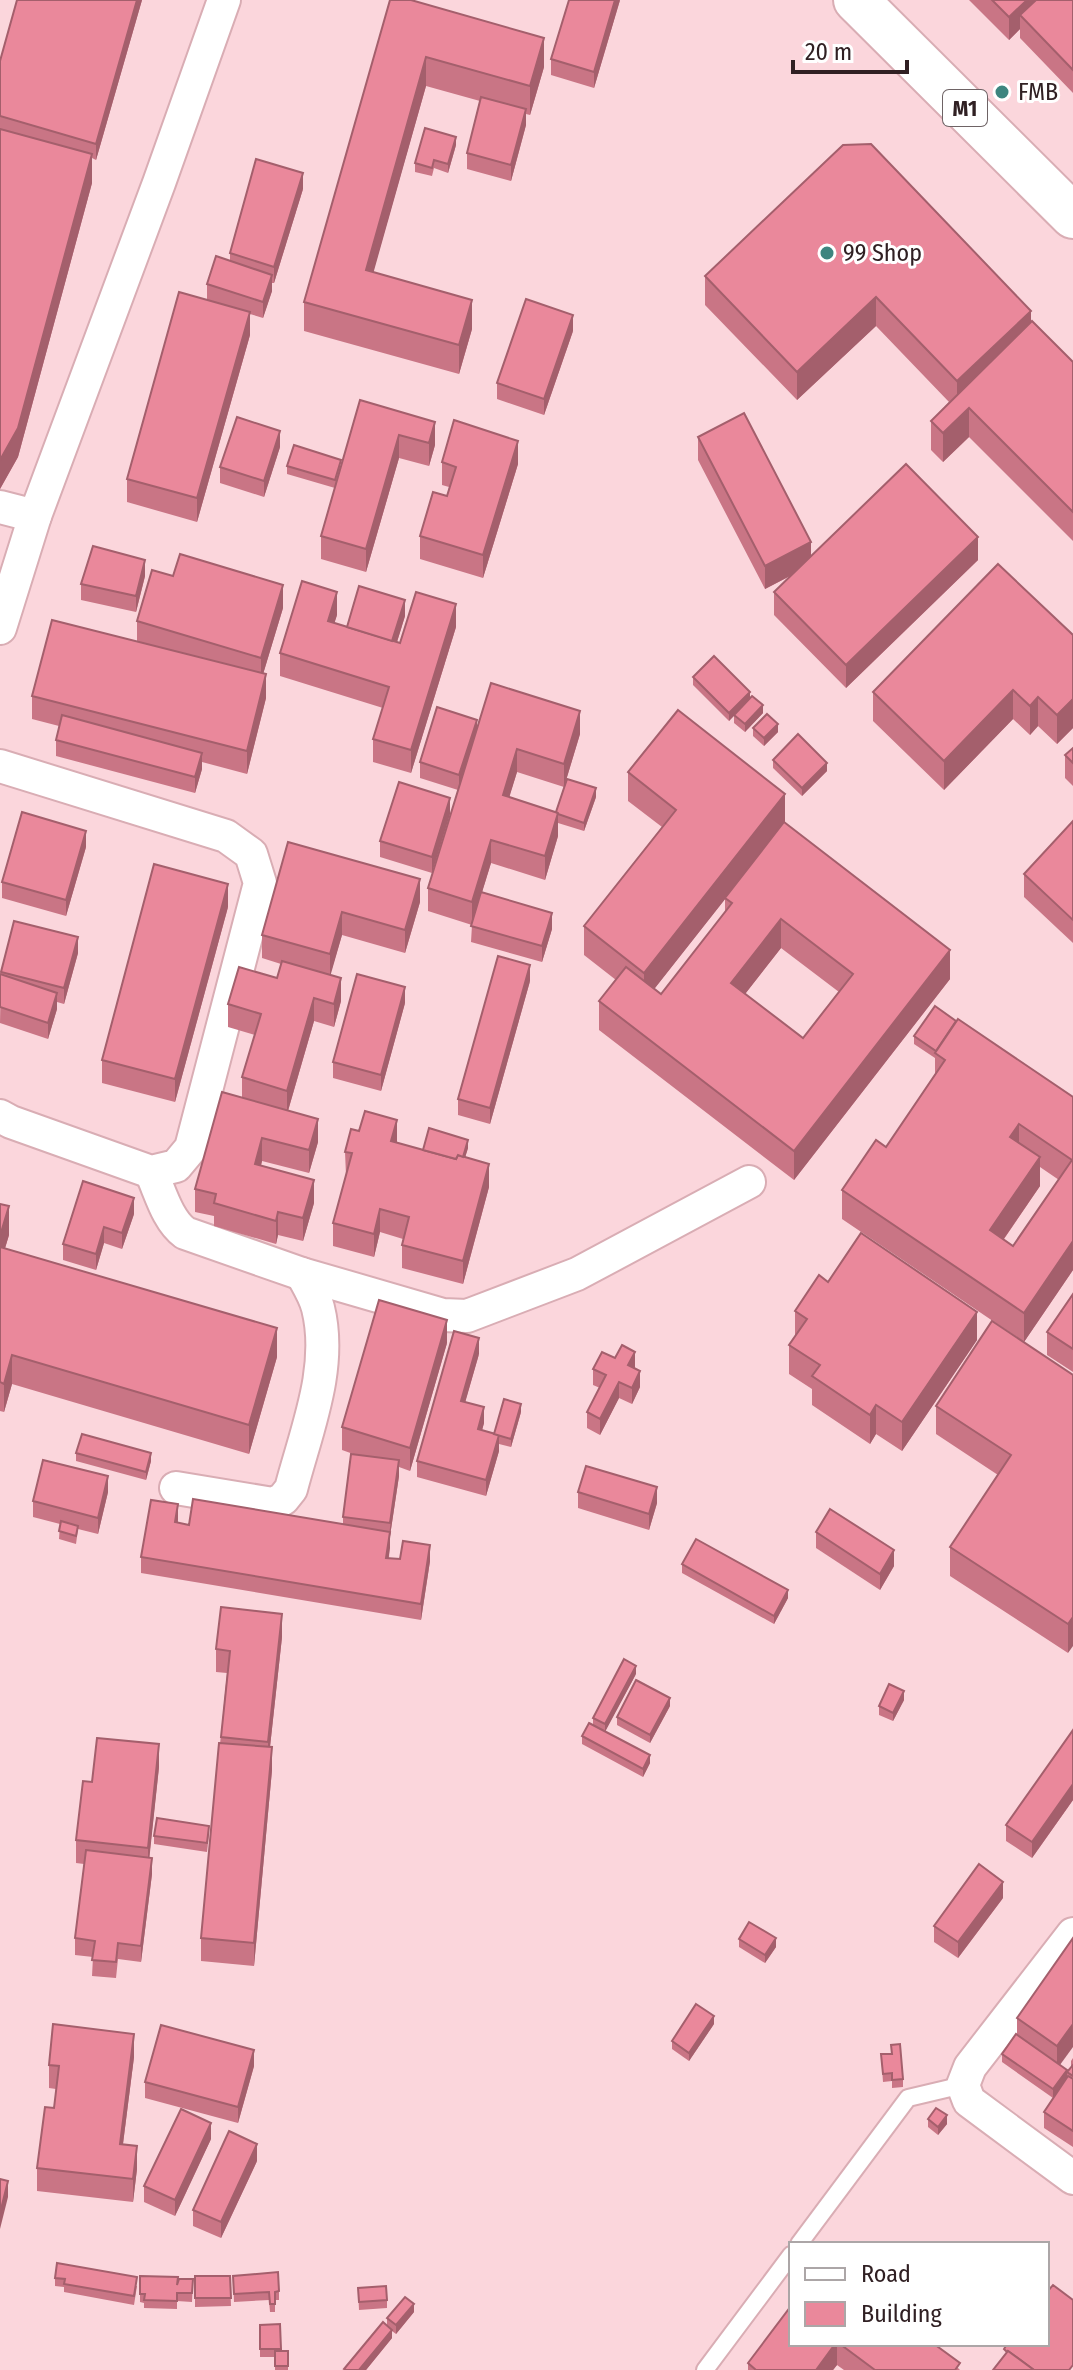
<svg xmlns="http://www.w3.org/2000/svg" width="1073" height="2370" viewBox="0 0 1073 2370" font-family="'Fira Sans Condensed',sans-serif">
	<style>
		.lines { fill: none; stroke-linecap: round; stroke-linejoin: round }
		.lane-casing { stroke: #d9adb4; stroke-width: 20 }
		.street-casing { stroke: #d9adb4; stroke-width: 36 }
		.highway-casing { stroke: #d9adb4; stroke-width: 48 }
		.lane { stroke: #fff; stroke-width: 16 }
		.street { stroke: #fff; stroke-width: 32 }
		.highway { stroke: #fff; stroke-width: 44 }
		.wall { fill: #c97585; fill-rule: evenodd }
		.shaded-wall { fill: #a45f6c }
		.building { fill: #ea889b; stroke: #a45f6c; stroke-width: 2; fill-rule: evenodd }
		.poi-dot { fill: #3d857f; stroke: #fff; stroke-width: 3 }
		.labels { text-anchor: middle; dominant-baseline: central; stroke-width: 6; stroke-linejoin: round; paint-order: stroke }
		.shield { fill: #fff; stroke: #6e6365; stroke-width: 2 }
		.shield-label { font-size: 22px; font-weight: bold; fill: #302023 }
		.poi-label { font-size: 24px; fill: #302023; stroke: #fff; text-anchor: start }
	</style>
	<rect width="100%" height="100%" fill="#fbd6dc"/>
	<g class="lines">
		<defs>
			<g id="lane">
				<polyline points="799,2244 908,2098 963,2085"/>
				<polyline points="705,2370 791,2255"/>
			</g>
			<g id="street">
				<polyline points="0,507 35,516"/>
				<polyline points="0,628 35,516 159,183 224,0"/>
				<polyline points="0,766 226,836 251,854 260,883 191,1148 176,1166 151,1172 11,1122 0,1116"/>
				<path d="M151,1172C160,1191 167,1220 185,1233L302,1274L443,1315L467,1316L577,1274L749,1182"/>
				<path d="M176,1488L273,1504L283,1499L291,1489C306,1431 333,1368 318,1308C315,1296 308,1285 302,1274"/>
				<polyline points="1073,1934 970,2067 963,2085 969,2101 1073,2178"/>
			</g>
			<polyline id="highway" points="856,0 1073,216"/>
		</defs>
		<use href="#lane" class="lane-casing"/>
		<use href="#street" class="street-casing"/>
		<use href="#highway" class="highway-casing"/>
		<use href="#lane" class="lane"/>
		<use href="#street" class="street"/>
		<use href="#highway" class="highway"/>
	</g>
	<g class="wall">
		<polygon points="17,0 142,0 96,160 92,158 92,183 18,457 0,489 0,61"/>
		<polygon points="390,0 544,67 530,115 526,114 526,125 511,181 467,169 467,153 480,101 426,86 373,272 472,329 459,374 304,331 304,302"/>
		<polygon points="620,0 594,88 551,75 551,59"/>
		<polygon points="969,0 1073,0 1073,93 1020,38 1020,29 1009,40"/>
		<polygon points="456,145 448,173 434,168 432,176 415,172 415,163"/>
		<polygon points="843,145 1031,321 1073,362 1073,541 969,437 943,462 931,450 931,421 949,402 876,326 797,400 705,305 705,276"/>
		<polygon points="303,189 274,283 272,283 272,291 263,318 250,314 250,335 197,522 127,502 127,479 207,300 207,284 230,261 230,253"/>
		<polygon points="573,331 544,415 497,399 497,383"/>
		<polygon points="360,400 435,445 429,466 399,458 366,572 321,559 321,536 335,488 287,474 287,466 341,467"/>
		<polygon points="698,437 811,556 978,560 846,688 774,615 774,592 790,576 765,589 698,460"/>
		<polygon points="280,447 264,497 220,483 220,467"/>
		<polygon points="442,462 518,464 483,578 420,559 420,536 447,496 449,487 442,485"/>
		<polygon points="145,576 136,612 81,600 81,584"/>
		<polygon points="283,608 263,674 266,698 247,774 202,762 202,769 195,793 56,756 56,740 59,726 32,719 32,696 137,642 137,621"/>
		<polygon points="337,615 334,623 347,627 405,616 397,642 400,643 456,627 411,773 373,762 373,739 383,708 280,676 280,653"/>
		<polygon points="1073,635 1073,728 1057,744 1038,726 1030,735 1013,719 944,790 873,721 873,692"/>
		<polygon points="693,677 750,698 763,713 745,732 734,723 734,715 729,721 693,685"/>
		<polygon points="753,728 778,732 764,746 753,736"/>
		<polygon points="477,731 580,734 564,787 517,772 509,797 556,812 596,797 584,831 558,823 558,836 545,880 491,863 482,892 552,929 542,962 471,942 472,925 428,911 428,888 458,790 420,778 420,762"/>
		<polygon points="1073,748 1073,786 1065,778 1065,755"/>
		<polygon points="773,760 827,771 802,796 773,768"/>
		<path d="M628,772L785,823L950,979L794,1180L599,1030V1001L616,980L584,955V926L662,827L628,801ZM725,899V912L661,994L654,989ZM781,948L839,992L803,1038L745,994Z"/>
		<polygon points="450,814 432,873 380,857 380,841"/>
		<polygon points="1073,821 1073,943 1024,897 1024,874"/>
		<polygon points="288,842 420,902 405,953 342,935 330,975 341,1001 334,1027 314,1021 288,1111 318,1142 309,1173 262,1161 261,1166 314,1203 303,1241 278,1235 276,1244 214,1226 214,1216 195,1212 195,1189 242,1098 242,1077 255,1035 228,1027 228,1004 277,978 281,964 262,958 262,935"/>
		<polygon points="86,847 66,916 2,898 2,882"/>
		<polygon points="228,907 175,1102 102,1083 102,1060"/>
		<polygon points="78,953 64,1004 57,1002 57,1009 48,1039 0,1023 1,972"/>
		<polygon points="530,981 490,1124 458,1115 458,1099"/>
		<polygon points="405,1003 381,1091 333,1078 333,1062"/>
		<path d="M956,1021L1073,1097V1270L1024,1342L842,1219V1190L886,1147L935,1074V1058L914,1044V1036ZM1040,1167L1059,1180L1013,1246L1004,1239L1040,1186Z"/>
		<polygon points="396,1143 423,1150 468,1148 465,1157 489,1187 463,1284 402,1268 402,1245 403,1239 380,1232 374,1257 333,1246 333,1223 346,1175 345,1152"/>
		<polygon points="0,1204 9,1235 5,1248 277,1357 249,1454 12,1384 4,1412 0,1411"/>
		<polygon points="134,1214 122,1249 104,1243 96,1270 63,1260 63,1244"/>
		<polygon points="828,1282 977,1340 902,1451 876,1434 870,1444 812,1405 812,1389 789,1374 789,1345 795,1337 795,1311"/>
		<polygon points="1073,1294 1073,1372 1047,1355 1047,1332"/>
		<polygon points="447,1343 410,1471 399,1467 399,1476 390,1536 389,1558 430,1561 421,1620 141,1573 141,1557 178,1520 178,1523 189,1525 343,1524 343,1517 356,1455 342,1450 342,1427"/>
		<polygon points="479,1354 465,1402 484,1423 482,1430 494,1434 521,1412 511,1447 499,1444 499,1451 486,1496 417,1477 417,1461"/>
		<polygon points="635,1368 640,1387 632,1404 619,1398 600,1435 587,1428 587,1412 600,1388 593,1385 593,1369"/>
		<polygon points="1073,1375 1068,1653 950,1576 950,1547 998,1475 936,1434 936,1406"/>
		<polygon points="76,1453 151,1461 146,1480 76,1461"/>
		<polygon points="108,1492 98,1534 78,1529 76,1544 59,1539 60,1524 33,1517 33,1501"/>
		<polygon points="578,1492 657,1503 649,1530 578,1508"/>
		<polygon points="816,1532 894,1566 880,1590 816,1548"/>
		<polygon points="682,1564 788,1598 774,1624 682,1573"/>
		<polygon points="282,1637 270,1747 272,1770 254,1966 201,1961 201,1938 227,1673 216,1672 216,1649"/>
		<polygon points="636,1674 605,1731 650,1763 643,1777 582,1744 582,1736 593,1725 593,1718"/>
		<polygon points="904,1700 893,1721 879,1715 879,1706"/>
		<polygon points="670,1706 650,1743 617,1725 617,1717"/>
		<polygon points="1073,1730 1073,1800 1032,1858 1006,1841 1006,1825"/>
		<polygon points="159,1767 149,1858 152,1874 141,1962 118,1959 116,1978 92,1976 93,1957 75,1955 75,1938 84,1864 76,1863 76,1840 92,1782"/>
		<polygon points="209,1834 207,1852 154,1844 154,1836"/>
		<polygon points="1003,1898 958,1958 934,1942 934,1926"/>
		<polygon points="1073,1938 1060,2065 1067,2078 1067,2072 1071,2068 1071,2061 1073,2058 1073,2147 1044,2128 1044,2112 1053,2098 1002,2062 1002,2054 1017,2035 1017,2018"/>
		<polygon points="739,1939 776,1947 765,1963 739,1947"/>
		<polygon points="714,2024 689,2061 672,2049 672,2041"/>
		<polygon points="881,2054 903,2079 903,2087 892,2088 892,2081 883,2082"/>
		<polygon points="134,2057 123,2144 137,2169 133,2202 37,2191 37,2168 54,2108 56,2089 49,2088 49,2065"/>
		<polygon points="254,2066 238,2123 145,2098 145,2082"/>
		<polygon points="928,2119 947,2124 938,2135 928,2127"/>
		<polygon points="211,2139 175,2216 144,2202 144,2186"/>
		<polygon points="257,2161 221,2238 193,2226 193,2210"/>
		<polygon points="140,2276 177,2285 193,2279 192,2302 177,2301 177,2309 144,2308 144,2303 140,2302"/>
		<polygon points="195,2276 230,2276 231,2306 195,2307"/>
		<polygon points="233,2276 279,2291 279,2300 275,2300 275,2312 270,2312 269,2300 234,2302"/>
		<polygon points="55,2278 137,2286 134,2305 64,2292 64,2287 55,2286"/>
		<polygon points="358,2288 387,2300 387,2308 359,2310"/>
		<polygon points="414,2312 396,2334 392,2331 392,2338 366,2370 344,2370 344,2369 387,2326 387,2318"/>
		<polygon points="280,2324 281,2351 288,2351 288,2370 275,2370 275,2357 260,2357 260,2325"/>
		<polygon points="791,2344 934,2344 960,2370 844,2370 837,2365 833,2370 748,2370 748,2363"/>
	</g>
	<g class="shaded-wall">
		<polygon points="137,0 142,0 96,160 96,144"/>
		<polygon points="615,0 620,0 594,88 594,72"/>
		<polygon points="1027,0 1050,0 1020,15 1020,29 1009,40 1009,17"/>
		<polygon points="544,38 544,67 530,115 530,86"/>
		<polygon points="426,57 426,86 366,299 366,270"/>
		<polygon points="526,109 526,125 511,181 511,165"/>
		<polygon points="456,137 456,145 448,173 448,164"/>
		<polygon points="92,154 92,183 18,457 0,489 0,460"/>
		<polygon points="303,173 303,189 274,283 274,267"/>
		<polygon points="272,275 272,291 263,318 263,302"/>
		<polygon points="876,297 876,326 797,400 797,372"/>
		<polygon points="472,300 472,329 459,374 459,345"/>
		<polygon points="1031,311 1031,340 957,410 957,381"/>
		<polygon points="250,312 250,335 197,522 197,498"/>
		<polygon points="573,315 573,331 544,415 544,399"/>
		<polygon points="969,408 969,437 943,462 943,433"/>
		<polygon points="435,422 435,445 429,466 429,443"/>
		<polygon points="280,431 280,447 264,497 264,481"/>
		<polygon points="399,435 399,458 366,572 366,549"/>
		<polygon points="518,441 518,464 483,578 483,555"/>
		<polygon points="978,537 978,560 846,688 846,665"/>
		<polygon points="811,542 811,565 765,589 765,566"/>
		<polygon points="145,560 145,576 136,612 136,596"/>
		<polygon points="283,585 283,608 261,681 261,658"/>
		<polygon points="337,592 337,615 328,644 328,621"/>
		<polygon points="405,600 405,616 392,658 392,642"/>
		<polygon points="456,604 456,627 411,773 411,750"/>
		<polygon points="266,674 266,698 247,774 247,751"/>
		<polygon points="1013,690 1013,719 944,790 944,761"/>
		<polygon points="750,692 750,700 729,721 729,713"/>
		<polygon points="1038,697 1038,726 1030,735 1030,706"/>
		<polygon points="1073,699 1073,728 1057,744 1057,715"/>
		<polygon points="763,705 763,713 745,732 745,724"/>
		<polygon points="580,711 580,734 564,787 564,764"/>
		<polygon points="477,720 477,736 459,791 459,775"/>
		<polygon points="778,724 778,732 764,746 764,738"/>
		<polygon points="517,749 517,772 503,818 503,795"/>
		<polygon points="202,753 202,769 195,793 195,777"/>
		<polygon points="827,763 827,771 802,796 802,788"/>
		<polygon points="596,788 596,797 584,831 584,823"/>
		<polygon points="785,794 785,823 644,1002 644,973"/>
		<polygon points="450,798 450,814 432,873 432,857"/>
		<polygon points="558,813 558,836 545,880 545,856"/>
		<polygon points="86,831 86,847 66,916 66,900"/>
		<polygon points="491,840 491,863 472,925 472,902"/>
		<polygon points="420,879 420,902 405,953 405,930"/>
		<polygon points="228,884 228,907 175,1102 175,1079"/>
		<polygon points="342,912 342,935 330,977 330,954"/>
		<polygon points="552,913 552,929 542,962 542,946"/>
		<polygon points="781,919 781,948 731,1012 731,983"/>
		<polygon points="78,937 78,953 64,1004 64,988"/>
		<polygon points="950,950 950,979 794,1180 794,1151"/>
		<polygon points="530,965 530,981 490,1124 490,1108"/>
		<polygon points="341,978 341,1001 334,1027 334,1004"/>
		<polygon points="405,987 405,1003 381,1091 381,1075"/>
		<polygon points="57,993 57,1009 48,1039 48,1023"/>
		<polygon points="314,998 314,1021 287,1114 287,1091"/>
		<polygon points="318,1119 318,1142 309,1173 309,1150"/>
		<polygon points="397,1120 397,1143 391,1141"/>
		<polygon points="1019,1124 1019,1153 1010,1137"/>
		<polygon points="262,1138 262,1161 255,1187 255,1164"/>
		<polygon points="468,1140 468,1148 459,1178 459,1170"/>
		<polygon points="1040,1157 1040,1186 990,1259 990,1230"/>
		<polygon points="489,1164 489,1187 463,1284 463,1261"/>
		<polygon points="314,1180 314,1203 303,1241 303,1218"/>
		<polygon points="134,1198 134,1214 122,1249 122,1233"/>
		<polygon points="9,1206 9,1235 0,1265 0,1236"/>
		<polygon points="380,1209 380,1232 374,1257 374,1234"/>
		<polygon points="278,1212 278,1235 276,1244 276,1221"/>
		<polygon points="104,1227 104,1243 96,1270 96,1254"/>
		<polygon points="1073,1241 1073,1270 1024,1342 1024,1313"/>
		<polygon points="977,1312 977,1340 902,1451 902,1422"/>
		<polygon points="447,1320 447,1343 410,1471 410,1448"/>
		<polygon points="277,1328 277,1357 249,1454 249,1425"/>
		<polygon points="479,1338 479,1354 461,1417 461,1401"/>
		<polygon points="635,1352 635,1368 628,1381 628,1365"/>
		<polygon points="12,1355 12,1384 4,1412 4,1384"/>
		<polygon points="640,1371 640,1387 632,1404 632,1388"/>
		<polygon points="619,1382 619,1398 600,1435 600,1419"/>
		<polygon points="521,1404 521,1412 511,1447 511,1439"/>
		<polygon points="876,1405 876,1434 870,1444 870,1415"/>
		<polygon points="484,1407 484,1423 478,1445 478,1429"/>
		<polygon points="499,1435 499,1451 486,1496 486,1480"/>
		<polygon points="151,1453 151,1461 146,1480 146,1472"/>
		<polygon points="399,1460 399,1476 390,1536 390,1548 386,1574 386,1558"/>
		<polygon points="108,1476 108,1492 98,1534 98,1518"/>
		<polygon points="657,1487 657,1503 649,1530 649,1514"/>
		<polygon points="178,1504 178,1520 175,1538 175,1522"/>
		<polygon points="430,1545 430,1561 421,1620 421,1604"/>
		<polygon points="894,1550 894,1566 880,1590 880,1574"/>
		<polygon points="788,1590 788,1598 774,1624 774,1616"/>
		<polygon points="282,1614 282,1637 268,1765 268,1742"/>
		<polygon points="1073,1617 1073,1646 1068,1653 1068,1624"/>
		<polygon points="636,1666 636,1674 605,1732 605,1724"/>
		<polygon points="904,1691 904,1700 893,1721 893,1713"/>
		<polygon points="670,1698 670,1706 650,1743 650,1735"/>
		<polygon points="159,1744 159,1767 148,1871 148,1848"/>
		<polygon points="272,1747 272,1770 254,1966 254,1943"/>
		<polygon points="650,1755 650,1763 643,1777 643,1769"/>
		<polygon points="1073,1784 1073,1800 1032,1858 1032,1842"/>
		<polygon points="152,1858 152,1874 141,1962 141,1946"/>
		<polygon points="1003,1882 1003,1898 958,1958 958,1942"/>
		<polygon points="776,1938 776,1947 765,1963 765,1955"/>
		<polygon points="714,2016 714,2024 689,2061 689,2053"/>
		<polygon points="1073,2024 1073,2047 1057,2069 1057,2046"/>
		<polygon points="134,2034 134,2057 120,2167 120,2144"/>
		<polygon points="254,2050 254,2066 238,2123 238,2107"/>
		<polygon points="1067,2070 1067,2078 1053,2098 1053,2089"/>
		<polygon points="947,2115 947,2124 938,2135 938,2127"/>
		<polygon points="211,2123 211,2139 175,2216 175,2200"/>
		<polygon points="257,2144 257,2161 221,2238 221,2222"/>
		<polygon points="137,2146 137,2169 133,2202 133,2179"/>
		<polygon points="8,2181 8,2197 0,2229 0,2213"/>
		<polygon points="414,2304 414,2312 396,2334 396,2325"/>
		<polygon points="392,2330 392,2338 366,2370 359,2370"/>
		<polygon points="835,2344 837,2344 837,2365 833,2370 816,2370"/>
	</g>
	<g class="building">
		<polygon points="17,0 137,0 96,144 0,116 0,61"/>
		<polygon points="390,0 411,0 544,38 530,86 426,57 366,270 472,300 459,345 304,302"/>
		<polygon points="569,0 615,0 594,72 551,59"/>
		<polygon points="992,0 1027,0 1009,17"/>
		<polygon points="1036,0 1073,0 1073,70 1020,15"/>
		<polygon points="481,97 526,109 511,165 467,153"/>
		<polygon points="425,128 456,137 448,164 434,160 432,168 415,163"/>
		<polygon points="0,129 92,154 18,428 0,460"/>
		<polygon points="871,144 1031,311 957,381 876,297 797,372 705,276 843,145"/>
		<polygon points="256,159 303,173 274,267 230,253"/>
		<polygon points="216,256 272,275 263,302 207,284"/>
		<polygon points="179,292 250,312 197,498 127,479"/>
		<polygon points="526,299 573,315 544,399 497,383"/>
		<polygon points="1032,321 1073,362 1073,512 969,408 943,433 931,421"/>
		<polygon points="360,400 435,422 429,443 399,435 366,549 321,536"/>
		<polygon points="744,413 811,542 765,566 698,437"/>
		<polygon points="237,417 280,431 264,481 220,467"/>
		<polygon points="454,420 518,441 483,555 420,536 433,492 447,496 456,467 442,462"/>
		<polygon points="294,445 341,460 335,480 287,466"/>
		<polygon points="906,464 978,537 846,665 774,592"/>
		<polygon points="93,546 145,560 136,596 81,584"/>
		<polygon points="180,554 283,585 261,658 137,621 152,570 173,576"/>
		<polygon points="998,564 1073,635 1073,699 1057,715 1038,697 1030,706 1013,690 944,761 873,692"/>
		<polygon points="302,581 337,592 328,621 400,643 416,592 456,604 411,750 373,739 389,687 280,653"/>
		<polygon points="359,586 405,600 392,641 347,627"/>
		<polygon points="52,620 266,674 247,751 32,696"/>
		<polygon points="714,656 750,692 729,713 693,677"/>
		<polygon points="491,683 580,711 564,764 517,749 503,795 558,813 545,856 491,840 472,902 428,888"/>
		<polygon points="752,696 763,705 745,724 734,715"/>
		<polygon points="437,707 477,720 459,775 420,762"/>
		<polygon points="678,710 785,794 644,973 584,926 676,810 628,772"/>
		<polygon points="767,714 778,724 764,738 753,728"/>
		<polygon points="62,715 202,753 195,777 56,740"/>
		<polygon points="798,734 827,763 802,788 773,760"/>
		<polygon points="1073,748 1073,763 1065,755"/>
		<polygon points="567,779 596,788 584,823 558,814 558,813 556,812"/>
		<polygon points="399,782 450,798 432,857 380,841"/>
		<polygon points="22,812 86,831 66,900 2,882"/>
		<polygon points="1073,821 1073,920 1024,874"/>
		<path d="M784,822L950,950L794,1151L599,1001L626,967L661,994L732,903L725,898ZM781,919L853,974L803,1038L731,983Z"/>
		<polygon points="288,842 420,879 405,930 342,912 330,954 262,935"/>
		<polygon points="154,864 228,884 175,1079 102,1060"/>
		<polygon points="481,892 552,913 542,946 471,926"/>
		<polygon points="14,921 78,937 64,988 1,972"/>
		<polygon points="498,956 530,965 490,1108 458,1099"/>
		<polygon points="282,961 341,978 334,1004 314,998 287,1091 242,1077 261,1014 228,1004 239,967 277,978"/>
		<polygon points="0,974 57,993 48,1023 0,1007"/>
		<polygon points="357,974 405,987 381,1075 333,1062"/>
		<polygon points="935,1006 956,1021 936,1051 914,1036"/>
		<path d="M958,1019L1073,1097V1241L1024,1313L842,1190L876,1140L886,1147L945,1060L935,1053ZM1019,1124L1072,1160L1013,1246L990,1230L1040,1157L1010,1137Z"/>
		<polygon points="222,1092 318,1119 309,1150 262,1138 255,1164 314,1180 303,1218 278,1212 276,1221 214,1203 216,1194 195,1189"/>
		<polygon points="365,1111 397,1120 391,1141 456,1159 458,1155 489,1164 463,1261 402,1245 409,1217 380,1209 374,1234 333,1223 352,1153 345,1152 351,1129 359,1131"/>
		<polygon points="429,1128 468,1140 463,1157 458,1155 456,1159 423,1150"/>
		<polygon points="83,1181 134,1198 122,1233 104,1227 96,1254 63,1244"/>
		<polygon points="0,1204 9,1206 0,1236"/>
		<polygon points="861,1233 977,1312 902,1422 876,1405 870,1415 812,1376 820,1365 789,1345 807,1319 795,1311 819,1275 828,1282"/>
		<polygon points="0,1247 277,1328 249,1425 12,1355 4,1384 0,1382"/>
		<polygon points="1073,1294 1073,1349 1047,1332"/>
		<polygon points="379,1300 447,1320 410,1448 342,1427"/>
		<polygon points="992,1321 1073,1375 1073,1617 1068,1624 950,1547 1011,1455 936,1406"/>
		<polygon points="454,1331 479,1338 461,1401 484,1407 478,1429 499,1435 486,1480 417,1461"/>
		<polygon points="622,1345 635,1352 628,1365 640,1371 632,1388 619,1382 600,1419 587,1412 606,1375 593,1369 602,1352 615,1358"/>
		<polygon points="504,1399 521,1404 511,1439 494,1434"/>
		<polygon points="82,1434 151,1453 146,1472 76,1453"/>
		<polygon points="351,1454 399,1460 390,1523 343,1517"/>
		<polygon points="43,1460 108,1476 98,1518 33,1501"/>
		<polygon points="586,1466 657,1487 649,1514 578,1492"/>
		<polygon points="193,1499 390,1532 386,1558 400,1559 403,1541 430,1545 421,1604 141,1557 151,1500 178,1504 175,1522 189,1525"/>
		<polygon points="830,1509 894,1550 880,1574 816,1532"/>
		<polygon points="61,1521 78,1526 76,1536 59,1531"/>
		<polygon points="696,1539 788,1590 774,1616 682,1564"/>
		<polygon points="221,1607 282,1614 268,1742 221,1737 230,1651 216,1649"/>
		<polygon points="624,1659 636,1666 605,1724 593,1718"/>
		<polygon points="636,1680 670,1698 650,1735 617,1717"/>
		<polygon points="889,1684 904,1691 893,1713 879,1706"/>
		<polygon points="589,1723 650,1755 643,1769 582,1736"/>
		<polygon points="1073,1730 1073,1784 1032,1842 1006,1825"/>
		<polygon points="97,1738 159,1744 148,1848 76,1840 83,1781 92,1782"/>
		<polygon points="219,1743 272,1747 254,1943 201,1938"/>
		<polygon points="157,1818 209,1826 207,1843 154,1836"/>
		<polygon points="86,1850 152,1858 141,1946 118,1943 116,1962 92,1960 95,1941 75,1938"/>
		<polygon points="979,1864 1003,1882 958,1942 934,1926"/>
		<polygon points="749,1922 776,1938 765,1955 739,1939"/>
		<polygon points="1073,1938 1073,2024 1057,2046 1017,2018"/>
		<polygon points="696,2004 714,2016 689,2053 672,2041"/>
		<polygon points="53,2024 134,2034 120,2144 137,2146 133,2179 37,2168 45,2107 54,2108 59,2066 49,2065"/>
		<polygon points="161,2025 254,2050 238,2107 145,2082"/>
		<polygon points="1016,2034 1067,2070 1053,2089 1002,2054"/>
		<polygon points="900,2044 903,2079 892,2080 892,2073 883,2074 881,2054 892,2054 891,2045"/>
		<polygon points="1073,2065 1073,2076 1067,2072"/>
		<polygon points="1068,2076 1073,2079 1073,2131 1044,2112"/>
		<polygon points="936,2108 947,2115 938,2127 928,2119"/>
		<polygon points="181,2109 211,2123 175,2200 144,2186"/>
		<polygon points="229,2131 257,2144 221,2222 193,2210"/>
		<polygon points="0,2179 8,2181 0,2213"/>
		<polygon points="57,2263 137,2277 134,2296 64,2284 65,2279 55,2278"/>
		<polygon points="278,2272 279,2291 275,2292 275,2304 270,2304 269,2292 234,2294 233,2276"/>
		<polygon points="140,2276 178,2277 177,2285 179,2279 193,2279 192,2293 177,2293 177,2301 144,2300 145,2294 140,2294"/>
		<polygon points="195,2276 230,2276 231,2298 195,2298"/>
		<polygon points="1053,2285 1073,2300 1073,2365 1069,2370 1034,2370 1008,2351 1007,2352 1004,2349 1007,2344 1047,2344 1047,2292"/>
		<polygon points="386,2286 387,2300 359,2302 358,2288"/>
		<polygon points="405,2297 414,2304 396,2325 387,2318"/>
		<polygon points="791,2306 791,2344 835,2344 816,2370 756,2370 748,2363"/>
		<polygon points="383,2322 392,2330 359,2370 346,2370 344,2369"/>
		<polygon points="280,2324 281,2349 260,2349 260,2325"/>
		<polygon points="840,2344 934,2344 960,2363 955,2370 875,2370"/>
		<rect x="275" y="2351" width="13" height="15"/>
		<polygon points="1008,2351 1034,2370 993,2370"/>
	</g>
	<g class="poi-dot">
		<circle cx="1002" cy="92" r="8"/>
		<circle cx="827" cy="253" r="8"/>
	</g>
	<g class="labels">
		<rect class="shield" x="943" y="90" width="44" height="36" rx="6"/>
		<g class="shield-label">
			<text x="965" y="108">M1</text>
		</g>
		<g class="poi-label">
			<text x="1018" y="92">FMB</text>
			<text x="843" y="253">99 Shop</text>
		</g>
	</g>
	<rect x="789" y="2242" width="260" height="104" fill="#ffffff" stroke="#aca6a7" stroke-width="2"/>
	<rect x="805" y="2268" width="40" height="12" fill="#ffffff" stroke="#aca6a7" stroke-width="2"/>
	<text x="861" y="2282" font-size="24" fill="#302023">Road</text>
	<rect x="805" y="2302" width="40" height="24" fill="#ea889b" stroke="#aca6a7" stroke-width="2"/>
	<text x="861" y="2322" font-size="24" fill="#302023">Building</text>
	<path d="M793 60v12h114v-12" fill="none" stroke="#302023" stroke-width="4"/>
	<text x="805" y="60" font-size="24" fill="#302023" stroke="#ffffff" stroke-width="6" paint-order="stroke">20 m</text>
</svg>
